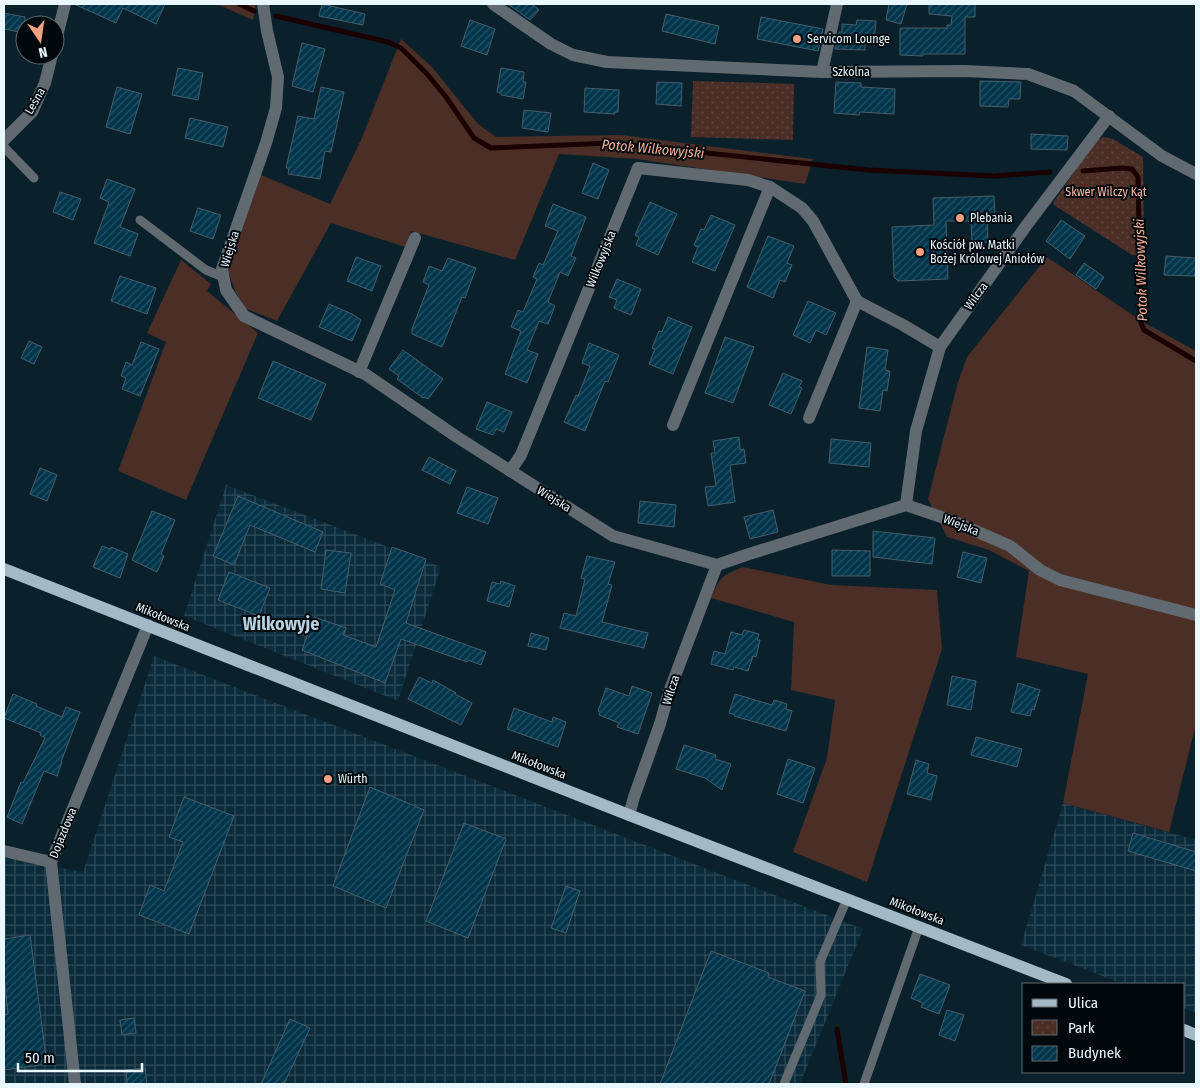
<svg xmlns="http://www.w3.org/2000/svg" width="1200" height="1088" viewBox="0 0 1200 1088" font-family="'Fira Sans Condensed',sans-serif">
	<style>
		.industrial { fill: url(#industrial-grid) }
		.grass { fill: #4b2f26 }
		.park { fill: url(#park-dots) }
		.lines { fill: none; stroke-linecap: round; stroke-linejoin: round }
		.stream { stroke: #1a0000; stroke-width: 5 }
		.building { fill: url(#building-hatch); stroke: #475e6b }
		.lane { stroke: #606a70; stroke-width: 9 }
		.street { stroke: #606a70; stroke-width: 12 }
		.primary { stroke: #a3b9c6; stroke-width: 12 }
		.poi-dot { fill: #f39f82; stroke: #02090d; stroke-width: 2 }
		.labels { text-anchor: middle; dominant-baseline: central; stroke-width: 4; stroke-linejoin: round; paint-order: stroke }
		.poi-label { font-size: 12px; fill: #e9f7ff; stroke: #02090d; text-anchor: start }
		.street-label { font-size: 12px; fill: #e9f7ff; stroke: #02090d }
		.park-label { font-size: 12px; fill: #f7bca7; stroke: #02090d }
		.water-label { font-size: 14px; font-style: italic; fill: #fab197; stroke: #02090d }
		.district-label { font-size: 18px; font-weight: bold; fill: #b8d2e1; stroke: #02090d }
	</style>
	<defs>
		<pattern id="industrial-grid" width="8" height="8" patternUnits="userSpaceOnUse" patternTransform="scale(1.25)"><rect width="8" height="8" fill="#0c2b3a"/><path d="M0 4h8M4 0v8" fill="none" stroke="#2f4a58"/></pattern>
		<pattern id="park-dots" width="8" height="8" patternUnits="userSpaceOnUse" patternTransform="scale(1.25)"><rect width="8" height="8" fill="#4b2f26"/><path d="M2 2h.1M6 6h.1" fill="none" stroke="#5c443c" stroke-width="1.8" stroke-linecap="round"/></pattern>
		<pattern id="building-hatch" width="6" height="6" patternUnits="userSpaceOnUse" patternTransform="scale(1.25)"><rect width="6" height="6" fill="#01354b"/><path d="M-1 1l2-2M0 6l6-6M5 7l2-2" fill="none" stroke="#265366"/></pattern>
	</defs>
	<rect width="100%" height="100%" fill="#0a202b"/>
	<g class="industrial">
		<polygon points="226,485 441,567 398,701 184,616"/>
		<polygon points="154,656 863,929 800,1084 4,1084 4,857 83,872"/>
		<polygon points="1063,803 1196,840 1196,1013 1184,1008 1184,984 1123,984 1021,945"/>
	</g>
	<g class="grass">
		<polygon points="217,4 256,4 253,20 219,5"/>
		<polygon points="401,39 432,67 478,124 496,137 621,135 813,159 805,184 637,159 559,154 515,260 411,231 405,247 331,223 277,321 246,309 235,291 228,270 261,175 330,204 361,140"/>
		<polygon points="1047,257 1143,322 1196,351 1196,724 1169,832 1063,803 1088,674 1016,657 1029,571 989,550 947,537 928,499 958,382 967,357"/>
		<polygon points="181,260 211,284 207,291 258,333 186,500 118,471 166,342 147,333"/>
		<path d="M743,567L831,585L937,590L942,649L867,882L793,852L827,758L835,700L791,690L794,622L711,598C720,577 721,576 743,567Z"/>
	</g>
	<g class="park">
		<polygon points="693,81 794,84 793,140 691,137"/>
		<polygon points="1103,137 1113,139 1143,157 1144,256 1132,255 1054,205 1053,203 1095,142"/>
	</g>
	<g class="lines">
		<g class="stream">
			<polyline points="239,4 254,11"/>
			<polyline points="276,16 388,42 401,48 427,74 446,97 474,138 491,148 611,143 868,170 994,176 1050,172"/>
			<polyline points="1083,171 1121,168 1132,169 1138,177 1141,323 1144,330 1196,361"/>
			<polyline points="837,1029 846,1084"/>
		</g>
	</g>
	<g class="building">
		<polygon points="74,4 165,4 156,24 123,8 116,23"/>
		<polygon points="322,4 365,14 363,25 319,16"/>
		<polygon points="508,4 532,4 539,10 530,20"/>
		<polygon points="889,4 907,4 901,24 886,20"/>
		<polygon points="929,4 975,4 975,17 965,17 965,54 923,54 923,56 900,55 900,28 947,28 947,25 951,25 952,16 929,14"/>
		<polygon points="4,13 25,17 25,33 4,29"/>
		<polygon points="666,14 719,26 715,44 662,31"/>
		<polygon points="761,17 823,29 818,51 757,39"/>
		<polygon points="470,20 495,29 487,55 461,46"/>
		<polygon points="857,20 876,21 874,44 865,44 865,50 835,49 839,32 842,32 842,24 856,25"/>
		<polygon points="302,43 325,49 313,92 292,86"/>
		<polygon points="178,68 203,73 198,100 172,95"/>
		<polygon points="501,68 524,72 523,82 526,82 523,99 501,95 501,93 497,92"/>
		<polygon points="980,81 1021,82 1020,99 1009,99 1008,107 980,106"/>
		<polygon points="657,82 682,83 681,106 656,104"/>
		<polygon points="836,82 861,83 861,87 895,89 894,114 860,112 859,115 834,113"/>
		<polygon points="117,87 142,94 130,134 106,127"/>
		<polygon points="321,87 344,92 331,152 325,151 320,179 288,174 289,168 286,168 298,116 314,119"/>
		<polygon points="585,88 619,90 618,112 615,112 615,114 584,112"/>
		<polygon points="524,110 551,113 548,132 522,128"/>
		<polygon points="190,118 228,127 223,147 185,138"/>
		<polygon points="1031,134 1068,136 1067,150 1031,149"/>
		<polygon points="593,163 609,170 598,199 582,193"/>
		<polygon points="107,179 135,189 120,227 138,234 130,256 94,243 109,202 100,198"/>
		<polygon points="60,192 81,199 73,220 53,212"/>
		<polygon points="994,196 995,215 987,216 988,242 972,243 971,221 946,221 948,279 898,281 894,277 892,227 934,225 933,198"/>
		<polygon points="650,202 677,214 658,255 636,245 639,237 635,235"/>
		<polygon points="553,204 586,217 571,256 576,258 568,276 560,272 548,302 555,306 548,324 539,321 527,350 538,354 527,383 505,374 521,331 511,327 518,310 523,312 537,279 533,277 539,263 543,265 558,231 545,226"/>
		<polygon points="198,208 221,215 213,239 190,231"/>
		<polygon points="711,215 735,225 715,271 692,262 698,247 694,245 701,229 704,230"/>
		<polygon points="1061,220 1085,236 1070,259 1046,241"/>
		<polygon points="768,236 794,246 787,263 792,265 785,282 780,280 773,298 747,287"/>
		<polygon points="1166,256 1196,258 1195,276 1164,275"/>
		<polygon points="356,257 381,266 372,291 347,281"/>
		<polygon points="448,258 476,268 465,298 462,297 442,347 412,334 412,329 429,285 423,282 429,266 442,271"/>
		<polygon points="1084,263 1104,277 1096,289 1076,275"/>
		<polygon points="120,276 156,288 147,314 111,301"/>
		<polygon points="617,279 641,289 631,315 614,308 617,300 609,297"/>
		<polygon points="808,301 836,313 826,335 816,330 810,343 793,335"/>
		<polygon points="329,304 352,314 361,320 352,341 319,327"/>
		<polygon points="668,317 692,327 673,374 649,364 655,349 652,348 659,331 662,332"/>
		<polygon points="725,337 754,347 733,403 705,393"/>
		<polygon points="29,341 42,347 34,364 21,358"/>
		<polygon points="141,342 159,349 140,396 122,389 126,378 121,376 126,362 132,365"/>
		<polygon points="589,343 619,355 608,382 605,381 585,431 564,422 576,395 578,396 590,366 582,363"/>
		<polygon points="867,347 888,350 885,370 890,371 887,391 883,390 880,411 859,408"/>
		<polygon points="403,350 443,379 428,399 424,397 423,398 397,379 399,376 389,369"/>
		<polygon points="273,361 326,384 311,420 258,398"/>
		<polygon points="783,373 802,381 799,387 802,388 791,414 769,405"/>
		<polygon points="487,402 512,412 504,432 496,429 493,435 476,429"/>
		<polygon points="739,437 740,450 744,449 746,463 730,465 735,502 708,506 705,487 716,486 711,453 715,453 713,441"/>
		<polygon points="831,439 871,443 869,467 829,463"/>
		<polygon points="429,457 456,471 450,484 422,470"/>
		<polygon points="40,468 57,475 47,501 30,494"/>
		<polygon points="467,487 498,498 488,524 457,513"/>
		<polygon points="238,496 323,532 315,552 250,525 234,565 213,556"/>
		<polygon points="640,501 676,505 674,527 638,523"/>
		<polygon points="773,510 778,532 750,539 744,517"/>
		<polygon points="152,511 175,520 161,554 164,556 157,572 132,560"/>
		<polygon points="873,531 935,538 932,564 873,557"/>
		<polygon points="102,546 110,549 111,547 128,554 120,578 93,567"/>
		<polygon points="392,547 426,559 406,623 486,652 481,665 468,660 467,662 401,639 385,683 302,650 314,617 346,628 343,635 376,647 395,590 380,584"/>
		<polygon points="326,550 351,553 345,593 321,589"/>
		<polygon points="832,550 870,551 870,576 832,576"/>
		<polygon points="963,552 987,558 981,583 957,577"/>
		<polygon points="587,556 615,562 608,584 612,585 602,622 648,633 644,648 560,628 564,613 576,616 585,579 581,578"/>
		<polygon points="229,572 270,588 259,616 218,600"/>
		<polygon points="501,581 515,586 509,607 487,601 492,582 500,584"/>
		<polygon points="744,630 759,634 757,640 760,640 756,657 753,656 748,671 734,667 733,670 711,664 714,651 725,654 731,632 742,635"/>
		<polygon points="531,633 549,638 546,650 528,646"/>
		<polygon points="952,676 976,681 971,710 947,705"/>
		<polygon points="419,677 432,683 433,680 456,693 455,694 472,703 461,725 408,699"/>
		<polygon points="1018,683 1040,690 1034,710 1032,709 1030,716 1011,712"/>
		<polygon points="632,686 652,693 638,734 617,727 619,723 599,715 600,712 598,711 606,688 629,696"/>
		<polygon points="13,694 37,704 36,706 62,717 66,707 80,712 61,762 62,762 57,776 44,771 22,824 7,817 21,782 23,783 45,738 40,735 41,733 4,718"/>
		<polygon points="735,694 772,705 774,700 787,704 786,709 792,711 786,731 734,716 735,715 729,713"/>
		<polygon points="514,708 552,722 553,717 566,722 558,747 507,729"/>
		<polygon points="976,737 1022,749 1017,767 971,755"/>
		<polygon points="684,745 716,755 715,759 731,764 722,790 705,778 676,769"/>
		<polygon points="788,759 815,768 803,803 777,794"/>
		<polygon points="916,760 929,764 927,773 937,776 931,800 907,794"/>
		<polygon points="370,787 424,810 386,908 333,886"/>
		<polygon points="184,797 234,816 189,934 139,915 150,885 164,891 183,842 169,837"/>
		<polygon points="464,823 506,839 468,938 426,921"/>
		<polygon points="1133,833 1196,852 1196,871 1128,851"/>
		<polygon points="566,886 580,891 566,933 551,928"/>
		<polygon points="30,935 47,1064 4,1070 4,1015 8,1014 4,976 4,939"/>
		<polygon points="711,951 769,973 768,977 805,991 769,1084 660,1084"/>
		<polygon points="920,974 950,985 939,1014 921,1007 923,1003 911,998"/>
		<polygon points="947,1010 964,1015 955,1041 939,1035"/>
		<polygon points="134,1018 136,1033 122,1035 120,1020"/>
		<polygon points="290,1019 310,1028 284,1084 261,1084"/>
		<polygon points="145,1068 147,1084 127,1084 126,1070"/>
	</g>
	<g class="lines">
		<g class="lane">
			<polyline points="4,147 34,178"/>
			<polyline points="140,220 206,270 223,277"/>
			<polyline points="784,1084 821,995 820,962 847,899"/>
			<polyline points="864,1084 919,927"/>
		</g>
		<g class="street">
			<polyline points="263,4 267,31 278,77 276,108 266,143 222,269 226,290 244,316 365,374 457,437 613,536 717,565 746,555 906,505 953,521 1010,546 1040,570 1060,580 1196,615"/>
			<polyline points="493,4 551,44 573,55 607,62 822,72 965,71 1028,74 1074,91 1162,156 1196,174"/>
			<polyline points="55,44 65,4"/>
			<polyline points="822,72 837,4"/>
			<polyline points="4,140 32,112 45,83 52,55"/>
			<polyline points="359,372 415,238"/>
			<polyline points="809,418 857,301"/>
			<polyline points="673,425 770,187"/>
			<polyline points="510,471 521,455 638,168 748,180 770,187 802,208 813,221 857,301 903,325 940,347"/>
			<polyline points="906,505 916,431 940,347 1026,226 1109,116"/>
			<polyline points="629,815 634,797 660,724 669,692 717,565"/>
			<polyline points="4,851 51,862"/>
			<polyline points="75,1084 51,862 148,625"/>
		</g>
		<g class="primary">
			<polyline points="4,569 629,815 1066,984"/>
			<polyline points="1184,1030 1196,1035"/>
		</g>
	</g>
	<g class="poi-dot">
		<circle cx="797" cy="39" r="5"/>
		<circle cx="960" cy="218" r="5"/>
		<circle cx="920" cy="252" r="5"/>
		<circle cx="328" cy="779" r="5"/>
	</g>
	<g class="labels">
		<g class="poi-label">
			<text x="807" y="39">Servicom Lounge</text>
			<text x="970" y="218">Plebania</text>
			<text x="930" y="245">Kościół pw. Matki<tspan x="930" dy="14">Bożej Królowej Aniołów</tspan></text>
			<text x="338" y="779">Würth</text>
		</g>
		<g class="street-label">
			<text x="851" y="72">Szkolna</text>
			<text transform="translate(35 101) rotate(-60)">Leśna</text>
			<text transform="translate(230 249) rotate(-73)">Wiejska</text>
			<text transform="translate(601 259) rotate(-68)">Wilkowyjska</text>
			<text transform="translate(976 296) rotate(-54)">Wilcza</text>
			<text transform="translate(554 499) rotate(32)">Wiejska</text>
			<text transform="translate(961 525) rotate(22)">Wiejska</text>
			<text transform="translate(163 617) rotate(22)">Mikołowska</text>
			<text transform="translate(671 690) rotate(-72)">Wilcza</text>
			<text transform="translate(539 765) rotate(21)">Mikołowska</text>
			<text transform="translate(63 833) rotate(-68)">Dojazdowa</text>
			<text transform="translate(917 911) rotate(21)">Mikołowska</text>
		</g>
		<g class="park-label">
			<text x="1106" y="192">Skwer Wilczy Kąt</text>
		</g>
		<g class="water-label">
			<text transform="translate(653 149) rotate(5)">Potok Wilkowyjski</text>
			<text transform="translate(1141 270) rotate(-92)">Potok Wilkowyjski</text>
		</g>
		<g class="district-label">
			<text x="281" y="624">Wilkowyje</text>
		</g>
	</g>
	<rect width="1200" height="1088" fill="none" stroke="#e9f7ff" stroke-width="10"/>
	<rect x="1022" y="983" width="162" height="90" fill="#02090d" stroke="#5e686e"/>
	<rect x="1032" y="999" width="25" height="8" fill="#a3b9c6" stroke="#5e686e"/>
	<text x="1068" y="1008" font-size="15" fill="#e9f7ff">Ulica</text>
	<rect x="1032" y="1020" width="25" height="15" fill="url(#park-dots)" stroke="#5e686e"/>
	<text x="1068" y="1033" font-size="15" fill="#e9f7ff">Park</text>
	<rect x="1032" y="1046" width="25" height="15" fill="url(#building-hatch)" stroke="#5e686e"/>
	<text x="1068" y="1058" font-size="15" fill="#e9f7ff">Budynek</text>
	<g transform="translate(40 40) rotate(167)"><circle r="24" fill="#02090d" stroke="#5e686e"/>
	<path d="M0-4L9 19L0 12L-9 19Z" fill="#f39f82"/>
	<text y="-8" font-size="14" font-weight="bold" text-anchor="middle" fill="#e9f7ff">N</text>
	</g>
	<path d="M18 1063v8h124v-8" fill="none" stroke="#e9f7ff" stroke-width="2.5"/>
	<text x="25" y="1063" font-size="15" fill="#e9f7ff" stroke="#02090d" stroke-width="4" paint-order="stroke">50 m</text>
</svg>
